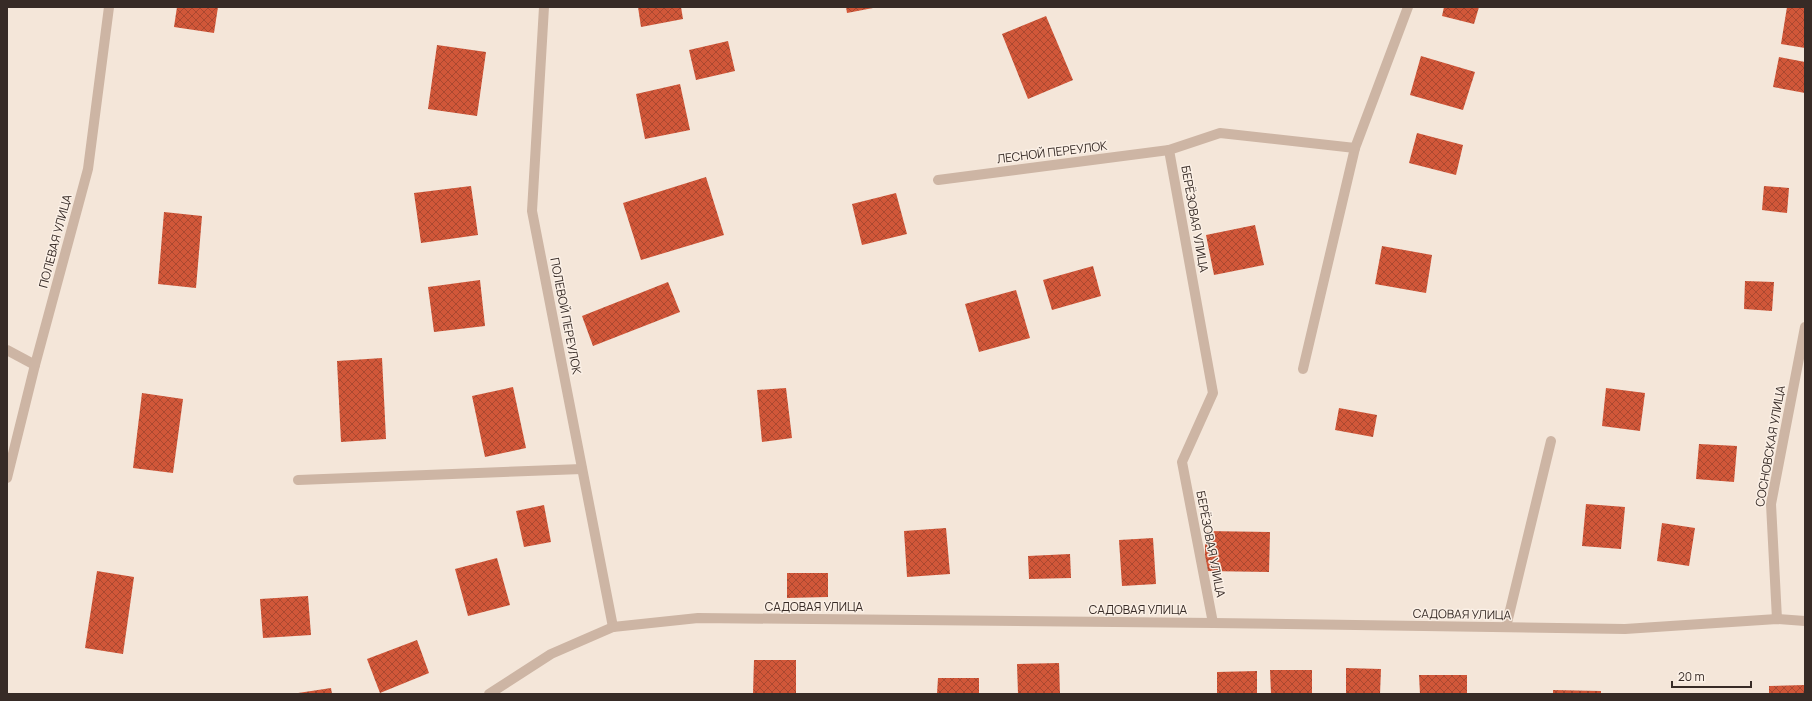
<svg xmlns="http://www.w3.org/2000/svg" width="1812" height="701" viewBox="0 0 1812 701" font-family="Manrope,sans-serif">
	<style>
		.building { fill: url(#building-cross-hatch) }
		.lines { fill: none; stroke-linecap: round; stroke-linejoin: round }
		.lane { stroke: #cdb5a4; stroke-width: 10 }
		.street { stroke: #cdb5a4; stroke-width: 10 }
		.labels { text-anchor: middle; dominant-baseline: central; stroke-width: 3; stroke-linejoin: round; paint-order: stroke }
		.street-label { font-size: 12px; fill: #372b26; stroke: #fbf0e6 }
	</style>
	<defs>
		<pattern id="building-cross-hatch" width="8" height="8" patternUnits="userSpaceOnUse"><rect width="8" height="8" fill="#d15739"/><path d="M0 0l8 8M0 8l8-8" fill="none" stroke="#aa4830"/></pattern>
	</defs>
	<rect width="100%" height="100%" fill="#f4e6d9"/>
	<g class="building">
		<polygon points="177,7 218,7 214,33 174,27"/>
		<polygon points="638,7 681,7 683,19 641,27"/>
		<polygon points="846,7 873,7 873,8 847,13"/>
		<polygon points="1444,7 1479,7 1474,24 1442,16"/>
		<polygon points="1787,7 1805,7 1805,48 1781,44"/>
		<polygon points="1046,16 1073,80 1028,99 1002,34"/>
		<polygon points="728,41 735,71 696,80 689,50"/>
		<polygon points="437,45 486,52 477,116 428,109"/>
		<polygon points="1421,56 1475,72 1463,110 1410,95"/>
		<polygon points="1779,57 1805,62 1805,93 1773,87"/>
		<polygon points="680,84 690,130 645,139 636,94"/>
		<polygon points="1417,133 1463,145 1456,175 1409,163"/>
		<polygon points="706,177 724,235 641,260 623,203"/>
		<polygon points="471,186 478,235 421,243 414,193"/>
		<polygon points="1764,186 1789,188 1787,213 1762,210"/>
		<polygon points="896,193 907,234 862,245 852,204"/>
		<polygon points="164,212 202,216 196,288 158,284"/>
		<polygon points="1255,225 1264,265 1214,275 1206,235"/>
		<polygon points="1382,246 1432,255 1426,293 1375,284"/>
		<polygon points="1093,266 1101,296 1052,310 1043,280"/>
		<polygon points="480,280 485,326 434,332 428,287"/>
		<polygon points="1745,281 1774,282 1772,311 1744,309"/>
		<polygon points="668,282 680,312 593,346 582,316"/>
		<polygon points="1016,290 1030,338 979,352 965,304"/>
		<polygon points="382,358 386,439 341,442 337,361"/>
		<polygon points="513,387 526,448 485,457 472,396"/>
		<polygon points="786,388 792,438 762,442 757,390"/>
		<polygon points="1606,388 1645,393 1640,431 1602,426"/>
		<polygon points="142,393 183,399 173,473 133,468"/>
		<polygon points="1339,408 1377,415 1373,437 1335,430"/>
		<polygon points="1699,444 1737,446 1734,482 1696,479"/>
		<polygon points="1586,504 1625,507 1621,549 1582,546"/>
		<polygon points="544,505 551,542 524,547 516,511"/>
		<polygon points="1662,523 1695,528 1689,566 1657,561"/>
		<polygon points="946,528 950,574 907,577 904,531"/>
		<polygon points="1205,531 1270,532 1269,572 1205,571"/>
		<polygon points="1153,538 1156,584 1122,586 1119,540"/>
		<polygon points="1070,554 1071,578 1029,579 1028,556"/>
		<polygon points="497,558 510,605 468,616 455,569"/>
		<polygon points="97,571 134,577 123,654 85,648"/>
		<polygon points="787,573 828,573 828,597 787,598"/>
		<polygon points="308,596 311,635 263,638 260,599"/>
		<polygon points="417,640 429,673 380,693 367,659"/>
		<polygon points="754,660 796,660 796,694 753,694"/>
		<polygon points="1059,663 1060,694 1018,694 1017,664"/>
		<polygon points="1346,668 1381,669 1380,694 1346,694"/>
		<polygon points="1270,670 1312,670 1312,694 1271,694"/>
		<polygon points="1257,671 1257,694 1217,694 1217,672"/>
		<polygon points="1419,675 1467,675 1467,694 1420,694"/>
		<polygon points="938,678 979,678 979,694 937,694"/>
		<polygon points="1805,685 1805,694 1769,694 1769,686"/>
		<polygon points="331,688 332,694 298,694 298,693"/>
		<polygon points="1553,690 1601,691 1601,694 1553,694"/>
	</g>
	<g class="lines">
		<g class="lane">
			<polyline points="7,350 35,365"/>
			<polyline points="298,480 582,469"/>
			<polyline points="1506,627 1551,441"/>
		</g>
		<g class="street">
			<polyline points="544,7 532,211 613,627"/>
			<polyline points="938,180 1169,150"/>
			<polyline points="1303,369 1355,148"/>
			<polyline points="7,478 35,365 88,169 109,7"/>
			<polyline points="1777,619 1771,504 1805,327"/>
			<polyline points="1213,623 1182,462 1213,393 1169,150 1220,133 1355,148 1408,7"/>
			<polyline points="489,694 551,654 613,627 698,618 1213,623 1625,629 1777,619 1805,621"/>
		</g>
	</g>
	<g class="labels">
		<g class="street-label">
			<text transform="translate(1052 152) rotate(-7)">ЛЕСНОЙ ПЕРЕУЛОК</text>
			<text transform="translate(1195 219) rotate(80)">БЕРЁЗОВАЯ УЛИЦА</text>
			<text transform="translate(55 241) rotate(-75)">ПОЛЕВАЯ УЛИЦА</text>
			<text transform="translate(566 316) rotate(79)">ПОЛЕВОЙ ПЕРЕУЛОК</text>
			<text transform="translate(1770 446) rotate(-80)">СОСНОВСКАЯ УЛИЦА</text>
			<text transform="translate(1211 544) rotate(79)">БЕРЁЗОВАЯ УЛИЦА</text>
			<text x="814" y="606">САДОВАЯ УЛИЦА</text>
			<text x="1138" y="609">САДОВАЯ УЛИЦА</text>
			<text transform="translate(1462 614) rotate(1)">САДОВАЯ УЛИЦА</text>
		</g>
	</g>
	<rect width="1812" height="701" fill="none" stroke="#372b26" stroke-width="16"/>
	<path d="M1672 681v6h79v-6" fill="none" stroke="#372b26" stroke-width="2"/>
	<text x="1678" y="681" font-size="12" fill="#372b26" stroke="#fbf0e6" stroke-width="3" paint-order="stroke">20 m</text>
</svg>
